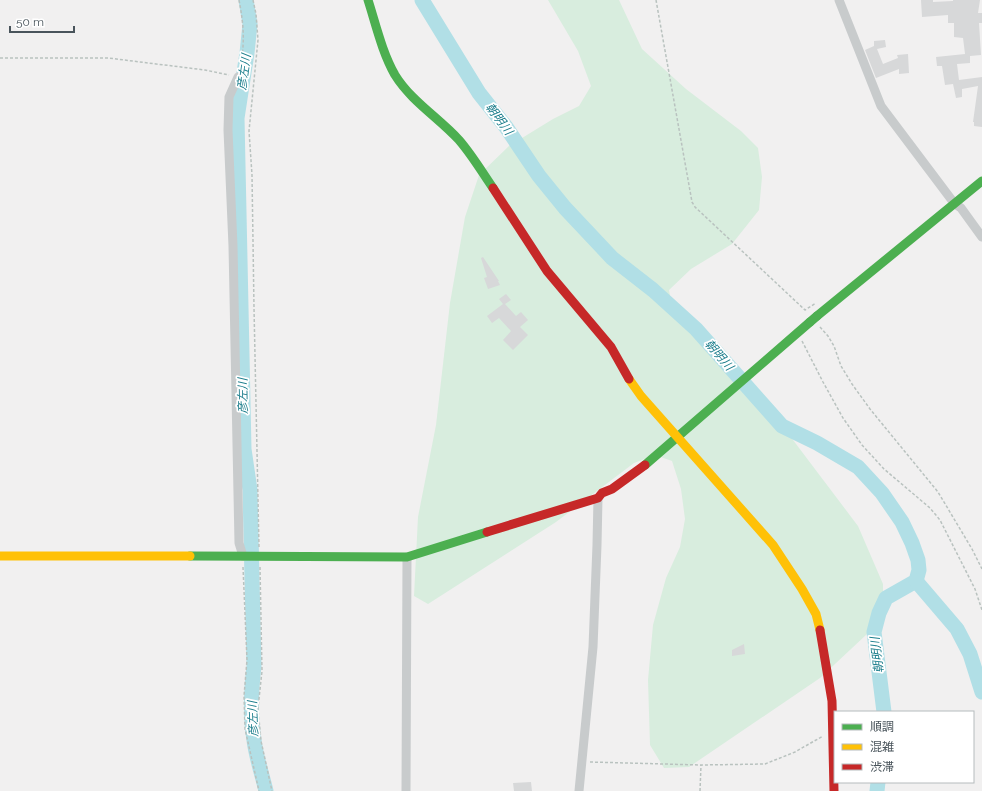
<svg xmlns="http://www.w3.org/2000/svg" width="982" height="791" viewBox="0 0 982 791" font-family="Raleway,'Noto Sans JP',sans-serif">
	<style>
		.green { fill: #d8edde }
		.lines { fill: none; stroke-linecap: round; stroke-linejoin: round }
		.river { stroke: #b1dfe6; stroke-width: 15 }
		.building { fill: #d7d8d9 }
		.path { stroke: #b9c2bf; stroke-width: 1.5; stroke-dasharray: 3 2; stroke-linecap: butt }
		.street { stroke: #c8cbcc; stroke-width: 9 }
		.fast { stroke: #4caf50; stroke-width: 9 }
		.slow { stroke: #ffc107; stroke-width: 9 }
		.jam { stroke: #c62828; stroke-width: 9 }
		.fast-bridge { stroke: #4caf50; stroke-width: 9 }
		.labels { text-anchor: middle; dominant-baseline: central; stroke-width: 3.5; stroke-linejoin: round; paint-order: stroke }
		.water-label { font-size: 12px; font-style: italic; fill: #1c7e8c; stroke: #fff }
	</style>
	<rect width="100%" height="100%" fill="#f1f0f0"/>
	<polygon class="green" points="548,0 619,0 642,49 686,89 741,131 758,148 762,177 759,210 732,244 691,269 669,290 672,307 699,342 724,362 790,436 858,526 883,584 883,614 866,635 820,678 689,767 664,768 650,745 648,680 653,625 666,578 680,547 685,519 681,489 672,461 655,455 634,463 556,522 428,604 414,596 418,517 436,425 450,303 465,217 479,175 509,146 553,119 579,106 591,86 578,51"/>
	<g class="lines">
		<g class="river">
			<path d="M246,0L250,24L247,53L237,118L244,449L250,490L254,666C251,691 250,715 254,740C256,757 262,774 266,791"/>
			<polyline points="422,0 479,93 506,127 539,176 565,208 612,258 653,290 696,329 782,426 817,443 858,467 882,493 902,522 912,543 918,560 919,570 916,581 886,598 879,613 874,632 884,712"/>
			<polyline points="916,581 957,629 970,654 982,692"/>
			<polyline points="877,791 878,782"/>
		</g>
	</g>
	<g class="building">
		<polygon points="921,0 933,0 933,2 953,1 953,0 980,0 978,13 982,13 982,23 979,23 981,55 970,56 970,63 957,64 959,80 982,77 982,127 974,126 974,122 973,122 978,86 962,89 962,97 956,98 953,84 945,85 942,66 937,66 936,57 965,54 963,38 954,37 954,23 948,23 948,15 922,17"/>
		<polygon points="885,40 886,47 877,49 883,64 898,58 897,55 908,54 909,73 899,74 899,69 876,78 865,50 874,46 874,41"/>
		<polygon points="483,257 499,281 498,281 500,285 488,289 484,278 487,277 481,258"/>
		<polygon points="506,294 511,300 505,304 516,316 521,312 528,320 520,327 528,335 513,350 503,340 511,331 499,318 492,323 487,316 503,304 499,299"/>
		<polygon points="744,644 745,654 732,656 732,650"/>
		<polygon points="531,782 532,791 514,791 513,783"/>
	</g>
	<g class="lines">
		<g class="path">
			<path d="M239,0C244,26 245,43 240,69"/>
			<polyline points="253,0 256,14 258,40 249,131 252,175 254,308 259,547"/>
			<polyline points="656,0 692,202 695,207 805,310 816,303"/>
			<polyline points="0,58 108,58 205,70 229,75"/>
			<polyline points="820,327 828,336 834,346 841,366 852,384 870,409 938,492 972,549 982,569"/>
			<polyline points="802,341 823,382 843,418 862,445 884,469 930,508 940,520 975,589 982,610"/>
			<polyline points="243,567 247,660 244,696 245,729 259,791"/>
			<polyline points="260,567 262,671 258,708 261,741 272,791"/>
			<polyline points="590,762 701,765 765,764 795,752 823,736"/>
			<polyline points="700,791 701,765"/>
		</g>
		<g class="street">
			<polyline points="839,0 881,106 954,203 961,208 982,237"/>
			<polyline points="238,77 229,97 228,130 233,246 239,543 243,556"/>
			<polyline points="406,791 407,557"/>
			<polyline points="579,791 593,647 597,545 598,498"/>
		</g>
		<g class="fast">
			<path d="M368,0C376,25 382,52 395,75C411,101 439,118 459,140C472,155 482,172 493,188"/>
			<polyline points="817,316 982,181"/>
			<polyline points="645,465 810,322"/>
			<polyline points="190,556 407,557 487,532"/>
		</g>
		<g class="slow">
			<polyline points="629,379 641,396 773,545 802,589 816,614 820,630"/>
			<polyline points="0,556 190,556"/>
		</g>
		<g class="jam">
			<polyline points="493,188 547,271 611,347 629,379"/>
			<polyline points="487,532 598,498 602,493 612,489 645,465"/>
			<polyline points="820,630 832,701 834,791"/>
		</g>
		<polyline class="fast-bridge" points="810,322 817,316"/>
	</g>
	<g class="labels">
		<g class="water-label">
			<text transform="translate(244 72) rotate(-82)">彦左川</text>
			<text transform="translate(499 119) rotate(53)">朝明川</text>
			<text transform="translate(719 355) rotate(49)">朝明川</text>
			<text transform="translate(243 396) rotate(-91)">彦左川</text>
			<text transform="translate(877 655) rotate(-97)">朝明川</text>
			<text transform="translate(253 719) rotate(-92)">彦左川</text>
		</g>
	</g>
	<rect x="834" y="711" width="140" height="72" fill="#ffffff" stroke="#b6bbbd"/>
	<rect x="842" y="724" width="20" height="6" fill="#4caf50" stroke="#b6bbbd"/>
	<text x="870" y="731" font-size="12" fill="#49545b">順調</text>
	<rect x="842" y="744" width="20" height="6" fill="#ffc107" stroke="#b6bbbd"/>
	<text x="870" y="751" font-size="12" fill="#49545b">混雑</text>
	<rect x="842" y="764" width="20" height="6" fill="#c62828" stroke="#b6bbbd"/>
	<text x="870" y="771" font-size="12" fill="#49545b">渋滞</text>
	<path d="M10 26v6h64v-6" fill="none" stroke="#49545b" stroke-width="2"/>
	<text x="16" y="26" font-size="12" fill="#49545b" stroke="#ffffff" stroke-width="3" paint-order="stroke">50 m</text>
</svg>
